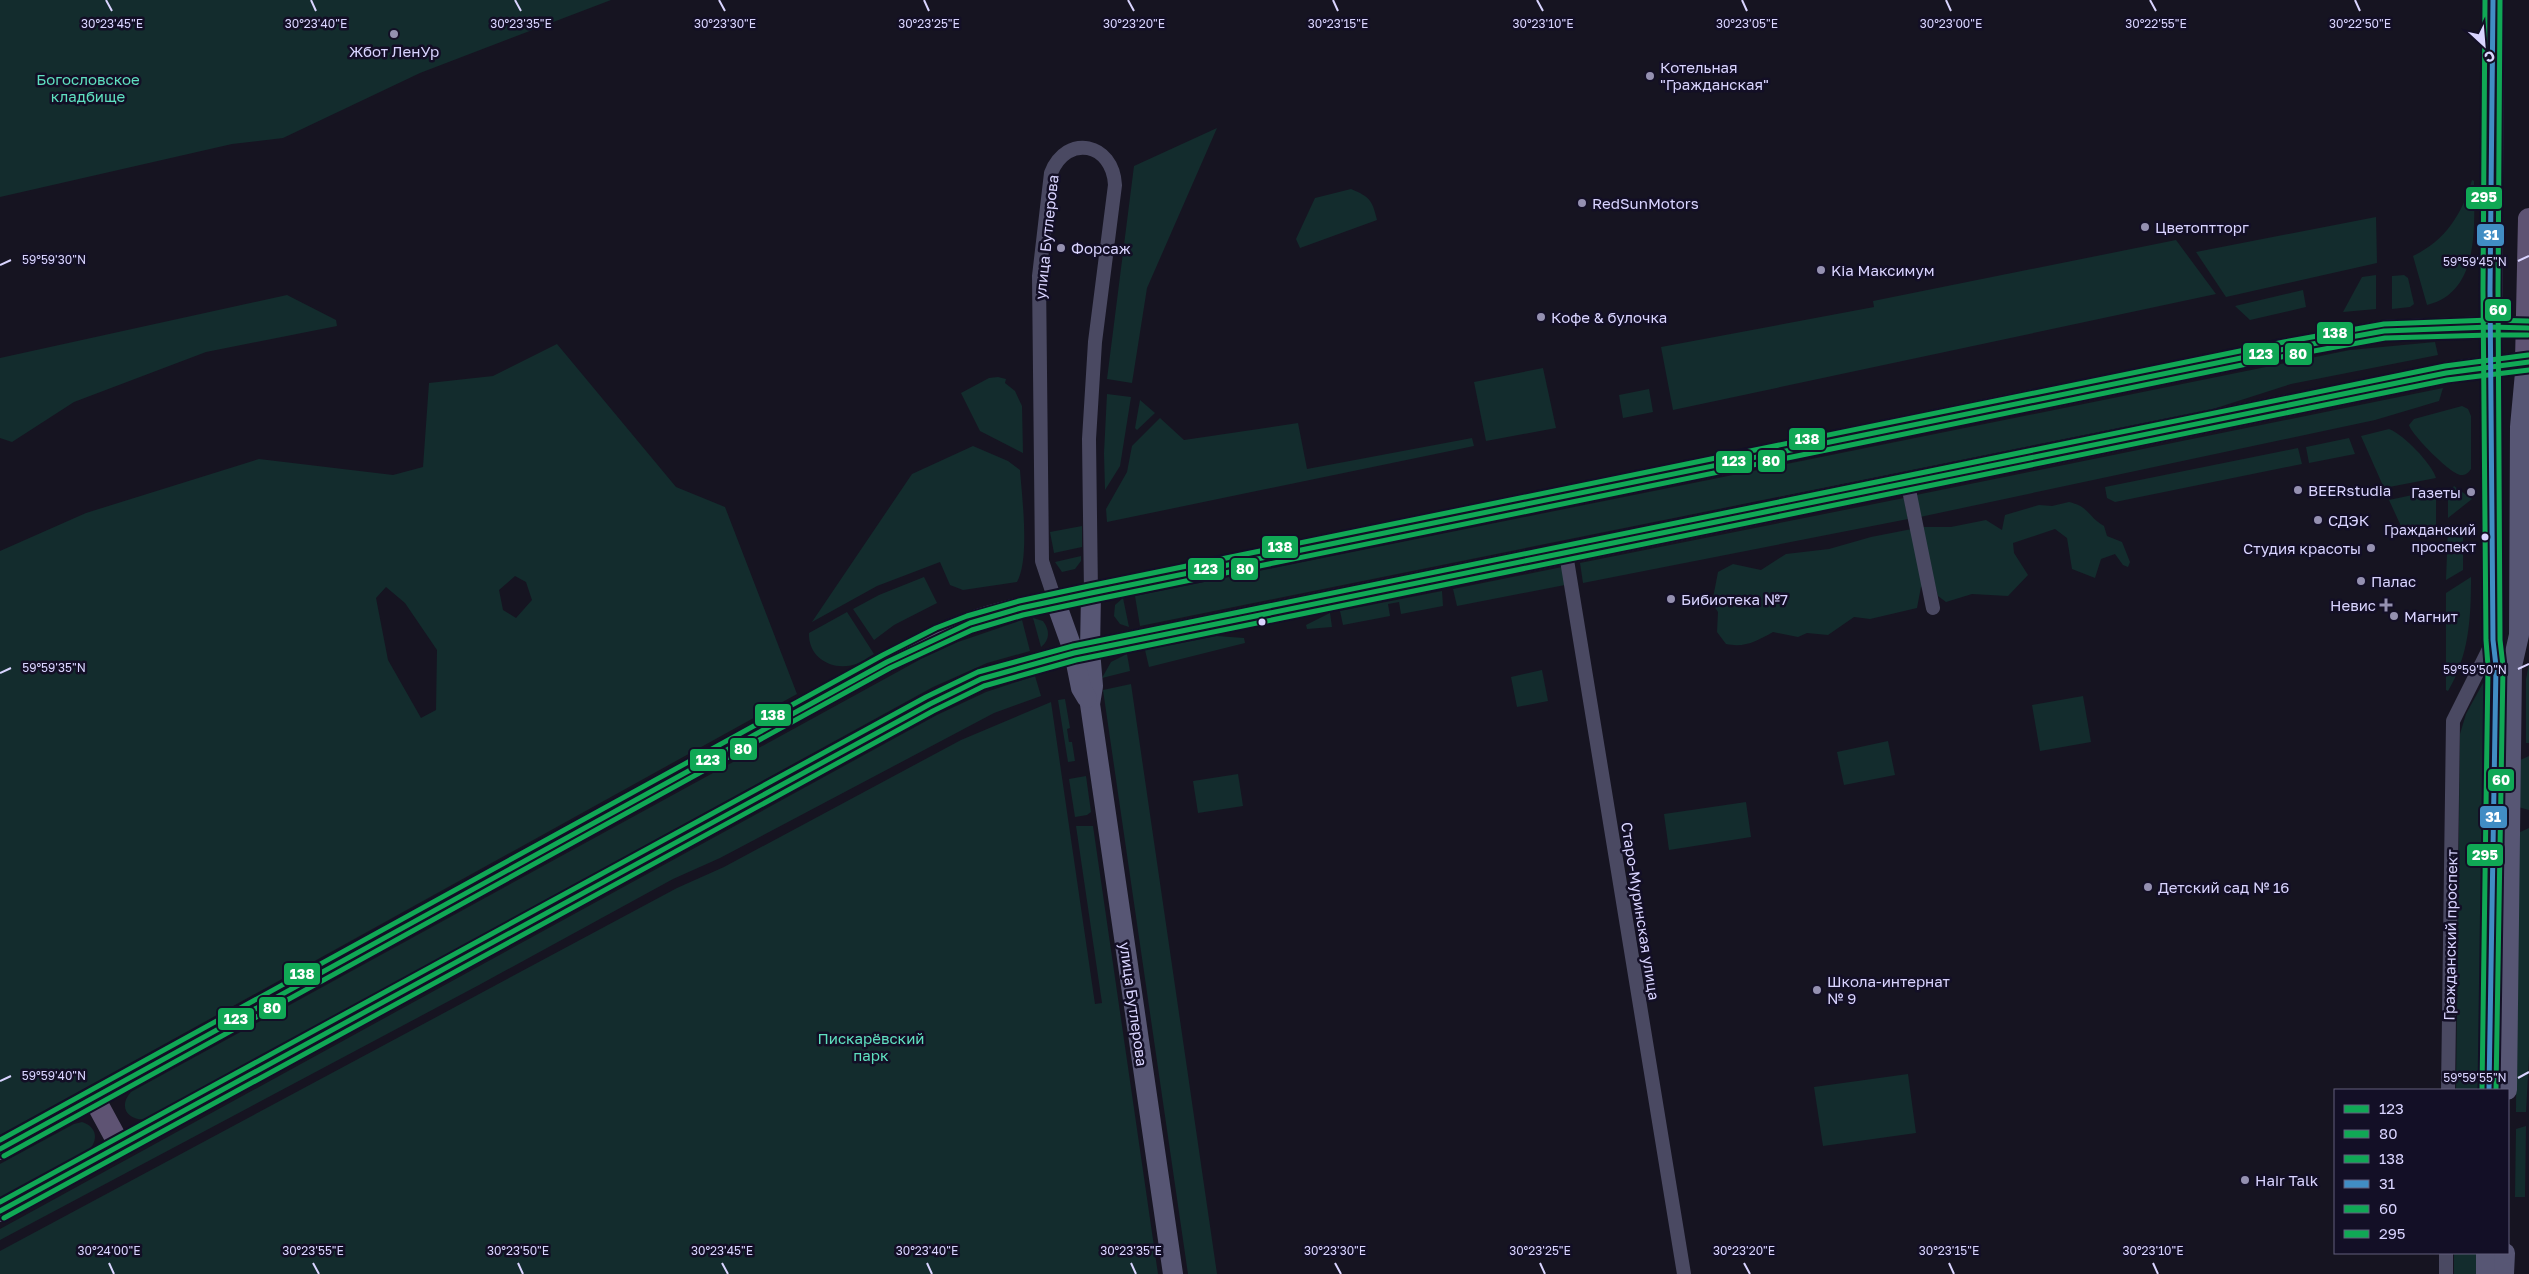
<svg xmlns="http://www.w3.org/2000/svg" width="2529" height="1274" viewBox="0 0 2529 1274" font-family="'Golos Text',sans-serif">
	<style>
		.green { fill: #132c2d; fill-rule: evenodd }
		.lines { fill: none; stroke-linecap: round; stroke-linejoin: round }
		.street { stroke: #4a4962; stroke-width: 14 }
		.secondary { stroke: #575674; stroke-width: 20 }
		.primary { stroke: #5e5373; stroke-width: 22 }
		.bus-1-casing { stroke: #130f26; stroke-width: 9 }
		.bus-2-casing { stroke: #130f26; stroke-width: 9 }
		.bus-3-casing { stroke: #130f26; stroke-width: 9 }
		.bus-4-casing { stroke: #130f26; stroke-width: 9 }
		.bus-5-casing { stroke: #130f26; stroke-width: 9 }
		.bus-6-casing { stroke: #130f26; stroke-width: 9 }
		.bus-1 { stroke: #10a855; stroke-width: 5 }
		.bus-2 { stroke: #10a855; stroke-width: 5 }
		.bus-3 { stroke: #10a855; stroke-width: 5 }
		.bus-4 { stroke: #418dc4; stroke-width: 5 }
		.bus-5 { stroke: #10a855; stroke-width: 5 }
		.bus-6 { stroke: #10a855; stroke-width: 5 }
		.ticks { fill: none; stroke: #d9d4ff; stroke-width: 2 }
		.poi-dot { fill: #9591b1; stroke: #130f26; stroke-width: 2 }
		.bus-dot { fill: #d9d4ff; stroke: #130f26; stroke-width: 2 }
		.labels { text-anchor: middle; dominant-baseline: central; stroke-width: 5; stroke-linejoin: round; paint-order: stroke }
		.bus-label { font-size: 14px; fill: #d9d4ff; stroke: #130f26; text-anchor: end }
		.poi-label { font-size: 15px; fill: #d9d4ff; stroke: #130f26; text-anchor: start }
		.park-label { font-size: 15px; fill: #5fe0c0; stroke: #130f26 }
		.street-label { font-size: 15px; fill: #d9d4ff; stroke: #130f26 }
		.ticks-label { font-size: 12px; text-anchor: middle; fill: #d9d4ff; stroke: #130f26; stroke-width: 5; stroke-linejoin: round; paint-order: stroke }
		.line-badge { stroke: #130f26; stroke-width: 2 }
		.badge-label { font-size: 14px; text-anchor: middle; font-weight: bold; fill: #fff }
	</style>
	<rect width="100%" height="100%" fill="#161421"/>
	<g class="green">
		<polygon points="0,0 611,0 420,73 283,138 232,144 0,197"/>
		<polygon points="1217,128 1147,288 1132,383 1107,379 1134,166"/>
		<path d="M2472,180L2474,181C2474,224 2481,292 2427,305L2413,256C2446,240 2462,214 2472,180Z"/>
		<path d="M1351,189C1370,197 1372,200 1377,220L1300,248L1296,239L1315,198Z"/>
		<polygon points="2376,217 2377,263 2226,297 2196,252"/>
		<polygon points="2176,240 2216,294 1673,410 1661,347 1874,307 1873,301"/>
		<polygon points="2376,275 2376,309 2343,312 2362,277"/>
		<polygon points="2404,275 2408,278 2414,304 2410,307 2392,309 2392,276"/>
		<polygon points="2303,290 2306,307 2250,320 2235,306"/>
		<polygon points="287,295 336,320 337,326 206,352 74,402 12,442 0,438 0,358"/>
		<polygon points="2435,342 2438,355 2291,384 2213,409 1140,626 1135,596 2350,350"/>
		<path d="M557,344L676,487L725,507L797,694L0,1135V551L86,513L259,459L393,475L423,467L429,383L493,376ZM515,576L526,582L532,600L516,618L503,610L499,590ZM386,587L405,603L437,650L436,710L421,718L388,660L376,598Z"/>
		<polygon points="1543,368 1556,428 1486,441 1474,382"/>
		<polygon points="998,377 1006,379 1005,383 1015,391 1022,406 1023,453 980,431 961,393 989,378"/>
		<polygon points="2443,388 2439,401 2375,420 1920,517 1916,495"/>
		<polygon points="1649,389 1653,412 1623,418 1619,395"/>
		<polygon points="1107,394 1131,397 1120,466 1105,490 1104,453"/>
		<polygon points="1140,400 1155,413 1137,430 1135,428"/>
		<path d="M2462,406L2468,409L2471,416V469C2468,473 2466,475 2461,475C2451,475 2411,434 2409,425L2414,419Z"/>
		<polygon points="1160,418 1184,440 1298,423 1307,469 1472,438 1474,446 1107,522 1106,509 1127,472 1132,446"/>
		<path d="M2389,429C2403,434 2432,464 2436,478L2384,488L2361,436Z"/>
		<polygon points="2349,438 2355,454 2309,463 2306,447"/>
		<path d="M973,446L1008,461L1020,470C1022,497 1030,559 1017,582L963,590L950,585L940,562L877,586L812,622L912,474Z"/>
		<polygon points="2298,448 2302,464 2115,502 2107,498 2105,487"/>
		<polygon points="2454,486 2472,499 2448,518 2448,495"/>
		<polygon points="2436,490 2436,531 2406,537 2389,500"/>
		<polygon points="1904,498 1908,519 1583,583 1580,563"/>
		<path d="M2069,502C2090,507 2087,516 2104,526L2107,536L2122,542L2130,562L2128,567L2123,565L2115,554L2101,559L2095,578L2072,569L2067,538L2055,529L2013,543L2014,553L2028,575L2008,596L1972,594L1946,602L1938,596L1934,581L1929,582L1921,587L1917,608L1870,619L1854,617L1828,635L1807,633L1798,637L1773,632C1757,641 1745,648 1726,644L1717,632L1718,612L1712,603L1718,572L1733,564L1761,570L1786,554L1829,549L1871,537L1922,527H1951L1986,520L2002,530L2005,515L2039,505L2052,506Z"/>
		<polygon points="1082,526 1082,547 1054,553 1050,532"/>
		<polygon points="2448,527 2463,527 2463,570 2446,580"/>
		<polygon points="1081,556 1081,561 1075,569 1062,572 1055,562"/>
		<polygon points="1562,567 1565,585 1457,606 1453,589"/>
		<polygon points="924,577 937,603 894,625 874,640 853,609 879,595"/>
		<path d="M2471,577C2471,618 2469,655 2448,691L2446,690V593Z"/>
		<polygon points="1442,591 1443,606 1401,614 1399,602 1388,604 1390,616 1343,625 1340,611"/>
		<polygon points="1123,598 1129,627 1120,624 1114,616 1115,605"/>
		<path d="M847,612L874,654C868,657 862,662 856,664C833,672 808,658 809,633Z"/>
		<polygon points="1330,613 1332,627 1307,629 1306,625"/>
		<path d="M1033,618L1043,621C1050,630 1050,640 1041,647Z"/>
		<path d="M1022,620L1030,651L987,663L933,687L147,1119C129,1122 117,1107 131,1092L921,659L958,642Z"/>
		<polygon points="1217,636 1244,638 1245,643 1149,667 1145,650"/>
		<polygon points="1127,654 1130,671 1102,678 1111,662"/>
		<polygon points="2529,664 2529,743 2526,743 2526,679"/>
		<polygon points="1542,670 1548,701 1517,707 1511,677"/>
		<polygon points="1035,676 1041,696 994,713 720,858 673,879 479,985 0,1240 0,1229 937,715 986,692"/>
		<polygon points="2483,683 2486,685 2481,1090 2456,1090 2460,734 2466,714"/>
		<polygon points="1131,684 1217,1274 1188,1274 1103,690"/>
		<polygon points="2083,696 2091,742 2040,751 2032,705"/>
		<polygon points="1065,699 1070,728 1067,729 1069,742 1072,742 1075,761 1068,762 1058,700"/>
		<polygon points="1051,702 1095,1004 1102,1003 1076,826 1093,826 1158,1274 0,1274 0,1251 677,888 724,867 961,740"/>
		<polygon points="1888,741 1895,775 1844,785 1837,752"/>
		<polygon points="2529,756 2529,810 2518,807 2518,761"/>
		<polygon points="1238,774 1243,806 1198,813 1193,781"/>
		<polygon points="1086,776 1091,812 1087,815 1075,817 1069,779"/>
		<polygon points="1746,802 1751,837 1669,850 1664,814"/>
		<polygon points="2529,828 2529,1057 2526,1112 2516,1112 2518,833"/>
		<polygon points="1908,1074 1916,1133 1823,1146 1814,1087"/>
		<path d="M82,1122C97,1127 99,1140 88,1151L0,1199V1164L74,1124Z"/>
		<polygon points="2526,1126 2525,1197 2515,1197 2516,1129"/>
		<rect x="2454" y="1253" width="24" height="21"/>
	</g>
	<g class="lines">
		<g class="street">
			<polyline points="1908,485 1933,608"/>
			<polyline points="1566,554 1684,1274"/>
			<path d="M1055,600L1042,561L1039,276L1051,173C1067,133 1113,143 1115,185L1095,342L1089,439L1091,593"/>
			<polyline points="2448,1090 2453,721 2493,641"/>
			<polyline points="2446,1274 2446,1253"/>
		</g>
		<g class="secondary">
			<polyline points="1091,593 1090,650 1093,686 1090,704 1173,1274"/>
			<polyline points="1055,600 1074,653 1081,688 1087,698"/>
			<polyline points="2489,1090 2496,666 2493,640 2491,366"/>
			<polyline points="2507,1090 2512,666 2519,635 2520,427 2526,362"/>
			<polyline points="2486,1274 2486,1253"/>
			<polyline points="2504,1274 2505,1253"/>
		</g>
		<g class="primary">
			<polyline points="2526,362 2529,219"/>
			<polyline points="2491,366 2493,0"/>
			<polyline points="94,1098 120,1146"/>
			<path d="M0,1149L848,683C882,664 917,644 953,629C997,611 1045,603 1091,593L2285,349L2384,331L2490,327L2529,328"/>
			<polyline points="0,1211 930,704 981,679 1074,653 2446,373 2529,362"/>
		</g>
		<defs>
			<g id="bus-1">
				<polyline points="0,1149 887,662 970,623 1021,608 1091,593 2285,349 2384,331 2490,327 2528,328"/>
				<polyline points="0,1211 930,704 981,679 1074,653 2446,373 2529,362"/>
			</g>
			<g id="bus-2">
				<polyline points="4,1156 890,668 972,630 1023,615 1093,600 2286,356 2385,338 2490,335 2528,335"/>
				<polyline points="4,1218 933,711 984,686 1076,660 2447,380 2529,370"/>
			</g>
			<g id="bus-3">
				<polyline points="0,1140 883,655 936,628 967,616 1019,601 1089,586 2284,342 2384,324 2490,320 2528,321"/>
				<polyline points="0,1202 926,697 978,672 1073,646 2445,366 2528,355"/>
			</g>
			<polyline id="bus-4" points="2489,1090 2496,666 2493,640 2490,291 2493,0"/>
			<polyline id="bus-5" points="2496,1090 2503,666 2500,640 2498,291 2500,0"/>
			<polyline id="bus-6" points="2482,1090 2488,666 2486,640 2483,291 2485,0"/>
		</defs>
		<use href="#bus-1" class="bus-1-casing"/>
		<use href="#bus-2" class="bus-2-casing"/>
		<use href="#bus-3" class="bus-3-casing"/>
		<use href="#bus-4" class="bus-4-casing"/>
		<use href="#bus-5" class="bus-5-casing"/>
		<use href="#bus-6" class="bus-6-casing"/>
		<use href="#bus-1" class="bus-1"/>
		<use href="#bus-2" class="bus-2"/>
		<use href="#bus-3" class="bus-3"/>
		<use href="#bus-4" class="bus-4"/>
		<use href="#bus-5" class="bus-5"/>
		<use href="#bus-6" class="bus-6"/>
	</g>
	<path class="ticks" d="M106,0L112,11M311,0L316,11M515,0L521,11M719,0L725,11M924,0L929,11M1128,0L1134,11M1333,0L1338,11M1537,0L1543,11M1742,0L1747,11M1946,0L1951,11M2150,0L2156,11M2355,0L2360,11M2518,261L2529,256M0,265L11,260M2518,669L2529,664M0,673L11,668M2518,1078L2529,1072M0,1081L11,1076M109,1263L114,1274M313,1263L319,1274M518,1263L523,1274M722,1263L728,1274M927,1263L932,1274M1131,1263L1136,1274M1335,1263L1341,1274M1540,1263L1545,1274M1744,1263L1750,1274M1949,1263L1954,1274M2153,1263L2158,1274"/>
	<g class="poi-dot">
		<circle cx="394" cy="34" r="5"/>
		<circle cx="1650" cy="76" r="5"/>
		<circle cx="1582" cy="203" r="5"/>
		<circle cx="2145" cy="227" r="5"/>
		<circle cx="1061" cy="248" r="5"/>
		<circle cx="1821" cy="270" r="5"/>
		<circle cx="1541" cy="317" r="5"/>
		<circle cx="2298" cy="490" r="5"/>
		<circle cx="2471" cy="492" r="5"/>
		<circle cx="2318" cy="520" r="5"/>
		<circle cx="2371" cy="548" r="5"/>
		<circle cx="2361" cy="581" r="5"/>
		<circle cx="1671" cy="599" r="5"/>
		<path d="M2383.5 597.5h5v5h5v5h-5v5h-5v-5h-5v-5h5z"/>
		<circle cx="2394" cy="616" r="5"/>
		<circle cx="2148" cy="887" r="5"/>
		<circle cx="1817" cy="990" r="5"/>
		<circle cx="2245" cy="1180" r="5"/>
	</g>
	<g class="bus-dot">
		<circle cx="2485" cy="537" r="4.5"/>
		<circle cx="1262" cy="622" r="4.5"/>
	</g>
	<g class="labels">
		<g class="bus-label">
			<text x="2476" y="529">Гражданский<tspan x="2476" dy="17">проспект</tspan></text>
		</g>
		<g class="poi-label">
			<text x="394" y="51" text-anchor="middle">Жбот ЛенУр</text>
			<text x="1660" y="67">Котельная<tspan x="1660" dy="17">"Гражданская"</tspan></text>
			<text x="1592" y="203">RedSunMotors</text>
			<text x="2155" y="227">Цветоптторг</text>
			<text x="1071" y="248">Форсаж</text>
			<text x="1831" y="270">Kia Максимум</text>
			<text x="1551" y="317">Кофе &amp; булочка</text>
			<text x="2308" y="490">BEERstudia</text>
			<text x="2461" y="492" text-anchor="end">Газеты</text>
			<text x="2328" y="520">СДЭК</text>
			<text x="2361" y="548" text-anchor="end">Студия красоты</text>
			<text x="2371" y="581">Палас</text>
			<text x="1681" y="599">Бибиотека №7</text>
			<text x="2376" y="605" text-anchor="end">Невис</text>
			<text x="2404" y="616">Магнит</text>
			<text x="2158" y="887">Детский сад № 16</text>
			<text x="1827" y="981">Школа-интернат<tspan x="1827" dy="17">№ 9</tspan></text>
			<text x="2255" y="1180">Hair Talk</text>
		</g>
		<g class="park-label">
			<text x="88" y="79">Богословское<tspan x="88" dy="17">кладбище</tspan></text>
			<text x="871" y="1038">Пискарёвский<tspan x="871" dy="17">парк</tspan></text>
		</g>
		<g class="street-label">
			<text transform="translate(1046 237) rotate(-84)">улица Бутлерова</text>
			<text transform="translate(1641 911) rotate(81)">Старо-Муринская улица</text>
			<text transform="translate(2450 935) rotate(-89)">Гражданский проспект</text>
			<text transform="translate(1134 1004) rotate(82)">улица Бутлерова</text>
		</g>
	</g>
	<g class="ticks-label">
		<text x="112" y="28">30°23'45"E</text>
		<text x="316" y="28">30°23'40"E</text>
		<text x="521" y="28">30°23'35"E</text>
		<text x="725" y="28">30°23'30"E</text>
		<text x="929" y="28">30°23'25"E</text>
		<text x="1134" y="28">30°23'20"E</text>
		<text x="1338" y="28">30°23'15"E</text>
		<text x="1543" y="28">30°23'10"E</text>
		<text x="1747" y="28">30°23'05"E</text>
		<text x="1951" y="28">30°23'00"E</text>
		<text x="2156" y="28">30°22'55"E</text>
		<text x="2360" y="28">30°22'50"E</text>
		<text x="54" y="264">59°59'30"N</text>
		<text x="2475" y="266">59°59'45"N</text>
		<text x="54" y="672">59°59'35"N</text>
		<text x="2475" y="674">59°59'50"N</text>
		<text x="54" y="1080">59°59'40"N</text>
		<text x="2475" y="1082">59°59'55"N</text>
		<text x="109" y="1255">30°24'00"E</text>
		<text x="313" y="1255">30°23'55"E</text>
		<text x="518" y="1255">30°23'50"E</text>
		<text x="722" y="1255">30°23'45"E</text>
		<text x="927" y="1255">30°23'40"E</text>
		<text x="1131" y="1255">30°23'35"E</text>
		<text x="1335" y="1255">30°23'30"E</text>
		<text x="1540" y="1255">30°23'25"E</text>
		<text x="1744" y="1255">30°23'20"E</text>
		<text x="1949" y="1255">30°23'15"E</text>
		<text x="2153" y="1255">30°23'10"E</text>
	</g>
	<g class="line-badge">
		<rect x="2465" y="186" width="38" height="24" rx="5" fill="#10a855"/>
		<rect x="2476" y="223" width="29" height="24" rx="5" fill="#418dc4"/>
		<rect x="2484" y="298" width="28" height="24" rx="5" fill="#10a855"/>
		<rect x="2316" y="321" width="38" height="24" rx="5" fill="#10a855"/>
		<rect x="2284" y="342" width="29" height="24" rx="5" fill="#10a855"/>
		<rect x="2242" y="342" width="38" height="24" rx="5" fill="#10a855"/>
		<rect x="1788" y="427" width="38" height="24" rx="5" fill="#10a855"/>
		<rect x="1757" y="449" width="29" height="24" rx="5" fill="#10a855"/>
		<rect x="1715" y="450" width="38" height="24" rx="5" fill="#10a855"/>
		<rect x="1261" y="535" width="38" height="24" rx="5" fill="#10a855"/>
		<rect x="1230" y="557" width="29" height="24" rx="5" fill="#10a855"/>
		<rect x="1187" y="557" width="38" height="24" rx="5" fill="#10a855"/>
		<rect x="754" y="703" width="38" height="24" rx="5" fill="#10a855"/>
		<rect x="729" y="737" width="29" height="24" rx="5" fill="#10a855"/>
		<rect x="689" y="748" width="38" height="24" rx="5" fill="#10a855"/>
		<rect x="2487" y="768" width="28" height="24" rx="5" fill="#10a855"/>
		<rect x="2479" y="805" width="29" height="24" rx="5" fill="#418dc4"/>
		<rect x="2466" y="843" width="38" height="24" rx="5" fill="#10a855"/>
		<rect x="283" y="962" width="38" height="24" rx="5" fill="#10a855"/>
		<rect x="258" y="996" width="29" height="24" rx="5" fill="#10a855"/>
		<rect x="217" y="1007" width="38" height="24" rx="5" fill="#10a855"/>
	</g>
	<g class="badge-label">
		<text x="2484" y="202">295</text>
		<text x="2491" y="240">31</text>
		<text x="2498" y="315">60</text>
		<text x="2335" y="338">138</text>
		<text x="2298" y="359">80</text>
		<text x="2261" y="359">123</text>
		<text x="1807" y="444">138</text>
		<text x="1771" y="466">80</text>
		<text x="1734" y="466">123</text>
		<text x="1280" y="552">138</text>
		<text x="1245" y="574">80</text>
		<text x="1206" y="574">123</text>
		<text x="773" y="720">138</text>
		<text x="743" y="754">80</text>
		<text x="708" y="765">123</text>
		<text x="2501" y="785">60</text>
		<text x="2493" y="822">31</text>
		<text x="2485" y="860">295</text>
		<text x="302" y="979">138</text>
		<text x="272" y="1013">80</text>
		<text x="236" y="1024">123</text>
	</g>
	<rect x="2334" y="1089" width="175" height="165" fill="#130f26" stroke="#625e7d"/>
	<rect x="2344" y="1105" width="25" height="8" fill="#10a855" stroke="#625e7d"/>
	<text x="2379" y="1114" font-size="15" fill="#d9d4ff">123</text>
	<rect x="2344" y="1130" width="25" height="8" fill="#10a855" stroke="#625e7d"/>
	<text x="2379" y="1139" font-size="15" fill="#d9d4ff">80</text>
	<rect x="2344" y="1155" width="25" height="8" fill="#10a855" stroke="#625e7d"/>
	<text x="2379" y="1164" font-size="15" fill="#d9d4ff">138</text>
	<rect x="2344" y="1180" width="25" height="8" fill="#418dc4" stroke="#625e7d"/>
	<text x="2379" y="1189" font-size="15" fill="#d9d4ff">31</text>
	<rect x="2344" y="1205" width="25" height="8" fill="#10a855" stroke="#625e7d"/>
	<text x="2379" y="1214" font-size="15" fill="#d9d4ff">60</text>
	<rect x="2344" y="1230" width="25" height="8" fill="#10a855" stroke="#625e7d"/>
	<text x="2379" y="1239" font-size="15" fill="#d9d4ff">295</text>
	<g transform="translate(2484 45) rotate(154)" stroke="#130f26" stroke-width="4" paint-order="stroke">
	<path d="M0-4L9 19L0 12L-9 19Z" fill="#d9d4ff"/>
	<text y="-8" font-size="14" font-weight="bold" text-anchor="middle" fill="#d9d4ff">С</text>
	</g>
</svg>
